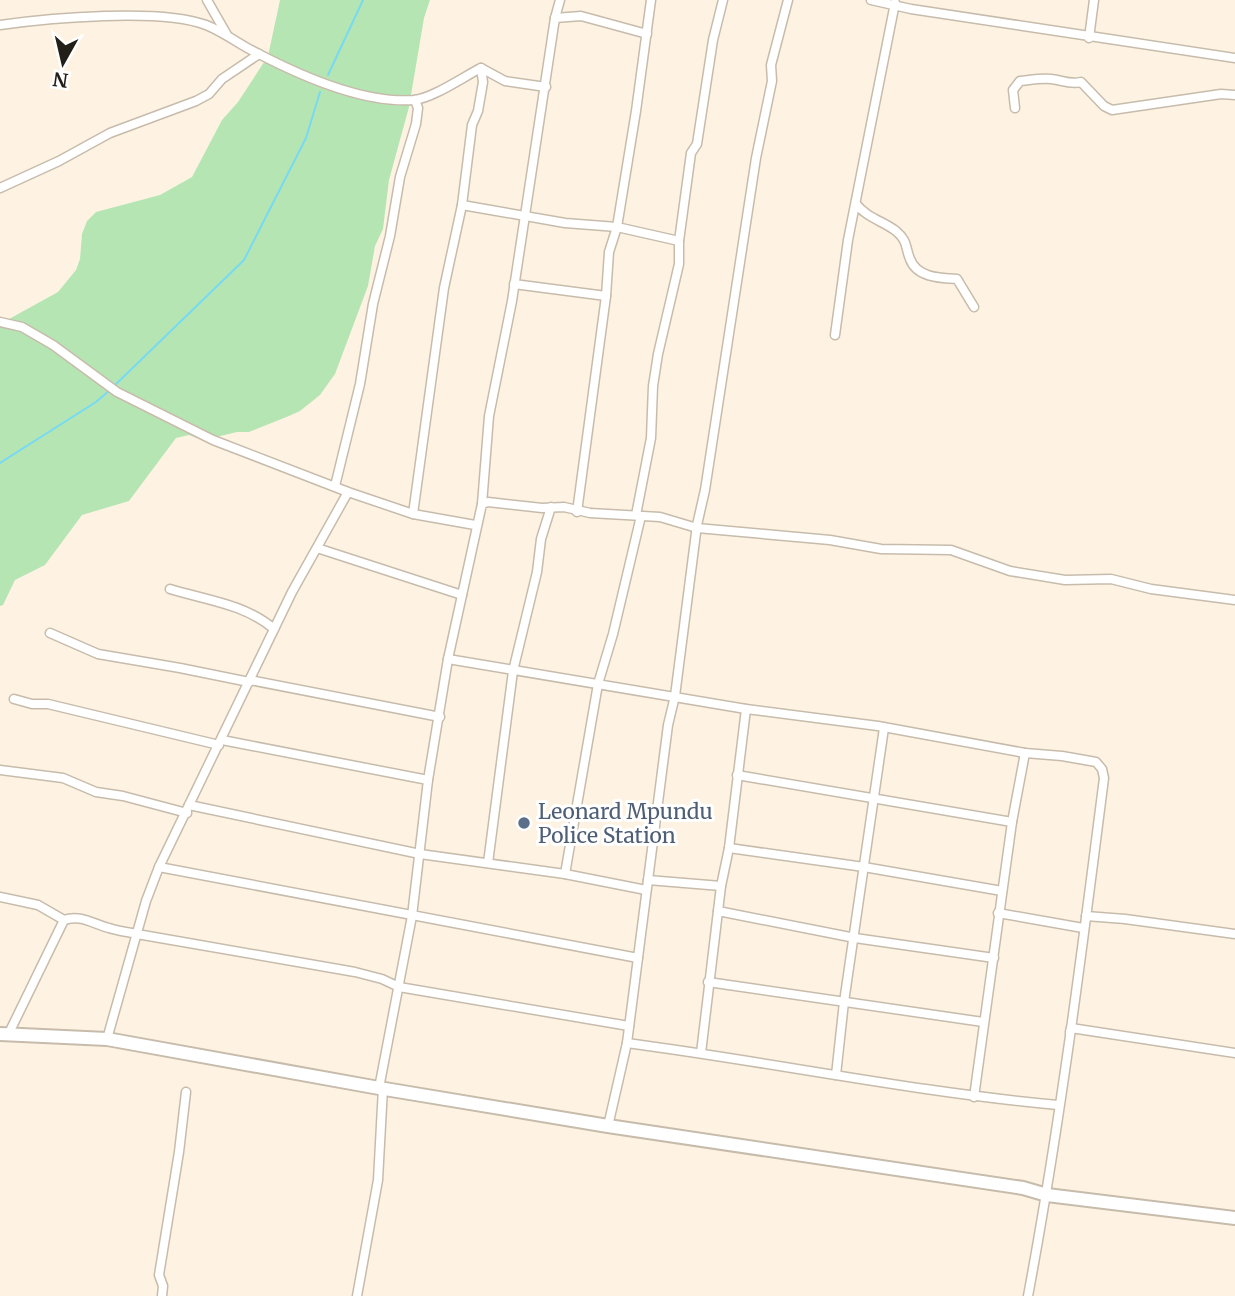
<svg xmlns="http://www.w3.org/2000/svg" width="1235" height="1296" viewBox="0 0 1235 1296" font-family="Merriweather,serif">
	<style>
		.green { fill: #b6e5b4 }
		.lines { fill: none; stroke-linecap: round; stroke-linejoin: round }
		.stream { stroke: #77daf2; stroke-width: 2 }
		.street-casing { stroke: #c7bcac; stroke-width: 11 }
		.secondary-casing { stroke: #c7bcac; stroke-width: 16 }
		.street { stroke: #fff; stroke-width: 8 }
		.secondary { stroke: #fff; stroke-width: 12 }
		.service-dot { fill: #5c6f8a; stroke: #fff; stroke-width: 2.5 }
		.labels { text-anchor: middle; dominant-baseline: central; stroke-width: 6; stroke-linejoin: round; paint-order: stroke }
		.service-label { font-size: 21px; fill: #4e5e75; stroke: #fff; text-anchor: start }
	</style>
	<rect width="100%" height="100%" fill="#fef3e2"/>
	<polygon class="green" points="280,0 430,0 424,18 409,107 389,180 383,229 375,246 368,286 335,374 320,395 300,411 289,416 249,432 237,432 212,438 200,439 189,435 176,438 129,501 82,515 45,565 15,580 3,605 0,606 0,324 58,292 76,270 80,259 82,234 87,221 96,212 160,195 192,177 222,120 238,102 268,56"/>
	<g class="lines">
		<g class="stream">
			<polyline points="328,75 363,0"/>
			<polyline points="114,386 244,260 306,138 320,92"/>
			<polyline points="0,463 96,402 110,390"/>
		</g>
		<defs>
			<g id="street">
				<polyline points="207,0 227,35"/>
				<polyline points="871,0 911,9 1235,58"/>
				<polyline points="555,18 581,16 647,34"/>
				<path d="M0,25C50,18 161,8 206,25C224,32 240,45 257,53C301,76 363,104 414,100C433,98 463,77 481,68L505,81L546,87"/>
				<polyline points="1089,38 1094,0"/>
				<path d="M1015,108L1013,90L1020,81C1030,80 1041,78 1051,79C1063,80 1069,85 1081,82L1104,106L1112,110L1221,94L1235,95"/>
				<polyline points="0,188 59,161 110,133 196,101 209,94 222,79 259,54"/>
				<path d="M856,204C867,218 883,221 896,231C908,241 905,247 910,259C917,278 941,278 957,279L974,307"/>
				<polyline points="462,205 472,125 478,111 483,82 481,68"/>
				<polyline points="679,241 691,153 697,144 713,40 723,0"/>
				<polyline points="514,284 606,296"/>
				<polyline points="0,322 22,327 53,345 117,392 213,440 348,492 413,514 475,525"/>
				<polyline points="835,335 848,240 895,3"/>
				<polyline points="335,486 360,384 373,304 390,236 400,177 416,124 418,108 415,100"/>
				<polyline points="482,504 489,416 512,301 555,18 560,0"/>
				<polyline points="577,512 606,296 609,252 617,227 636,111 651,0"/>
				<polyline points="413,514 444,288 462,205 565,223 617,227 679,241 679,264 658,354 653,386 651,438 636,515"/>
				<polyline points="317,548 462,595"/>
				<path d="M170,589C206,600 245,604 274,629"/>
				<polyline points="50,633 98,654 180,668 249,682"/>
				<path d="M448,659L746,709L878,726L1025,753L1062,756L1096,762L1102,769L1104,778C1082,951 1060,1125 1028,1296"/>
				<polyline points="250,680 440,717"/>
				<polyline points="14,699 32,704 48,704 219,745"/>
				<polyline points="222,740 428,780"/>
				<polyline points="0,770 63,778 96,792 123,796 187,813"/>
				<polyline points="737,775 1012,822"/>
				<polyline points="189,805 420,854 565,874 646,890"/>
				<polyline points="729,848 864,867 1002,891"/>
				<polyline points="488,863 513,671 537,572 541,539 551,507"/>
				<polyline points="159,867 638,958"/>
				<polyline points="565,874 598,684 613,634 641,516"/>
				<polyline points="648,880 721,886"/>
				<polyline points="0,897 38,905 64,920"/>
				<polyline points="718,911 855,938 994,958"/>
				<polyline points="998,913 1083,928"/>
				<polyline points="1086,916 1125,919 1235,934"/>
				<polyline points="708,982 983,1022"/>
				<polyline points="1070,1032 1071,1028 1235,1053"/>
				<path d="M9,1033L64,920C80,914 93,924 109,928C118,931 128,932 137,934L355,972L382,979L399,987L629,1026"/>
				<polyline points="107,1039 146,901 159,867 292,592 348,492"/>
				<path d="M627,1043C771,1062 914,1092 1058,1105"/>
				<polyline points="701,1053 721,886 729,848 746,709"/>
				<polyline points="836,1075 844,1002 884,728"/>
				<polyline points="379,1088 412,916 428,780 448,659 482,504 488,502 542,508 564,507 590,513 660,517 697,528 830,540 881,549 951,550 1010,571 1065,580 1111,579 1151,589 1235,600"/>
				<polyline points="974,1097 1012,822 1025,753"/>
				<polyline points="608,1126 627,1043 668,725 675,696 697,525 705,490 756,158 772,81 771,65 788,0"/>
				<polyline points="162,1296 163,1286 159,1275 179,1152 186,1092"/>
				<polyline points="357,1296 378,1180 383,1088"/>
			</g>
			<polyline id="secondary" points="0,1034 107,1039 379,1088 608,1126 1023,1188 1047,1195 1235,1218"/>
		</defs>
		<use href="#street" class="street-casing"/>
		<use href="#secondary" class="secondary-casing"/>
		<use href="#street" class="street"/>
		<use href="#secondary" class="secondary"/>
	</g>
	<circle class="service-dot" cx="524" cy="823" r="7"/>
	<g class="labels">
		<g class="service-label">
			<text x="538" y="811">Leonard Mpundu<tspan x="538" dy="24">Police Station</tspan></text>
		</g>
	</g>
	<g transform="translate(63 63) rotate(188)" stroke="#ffffff" stroke-width="5" paint-order="stroke">
	<path d="M0-5L12 26L0 18L-12 26Z" fill="#221e18"/>
	<text y="-10" font-size="19" font-weight="bold" text-anchor="middle" fill="#221e18">N</text>
	</g>
</svg>
